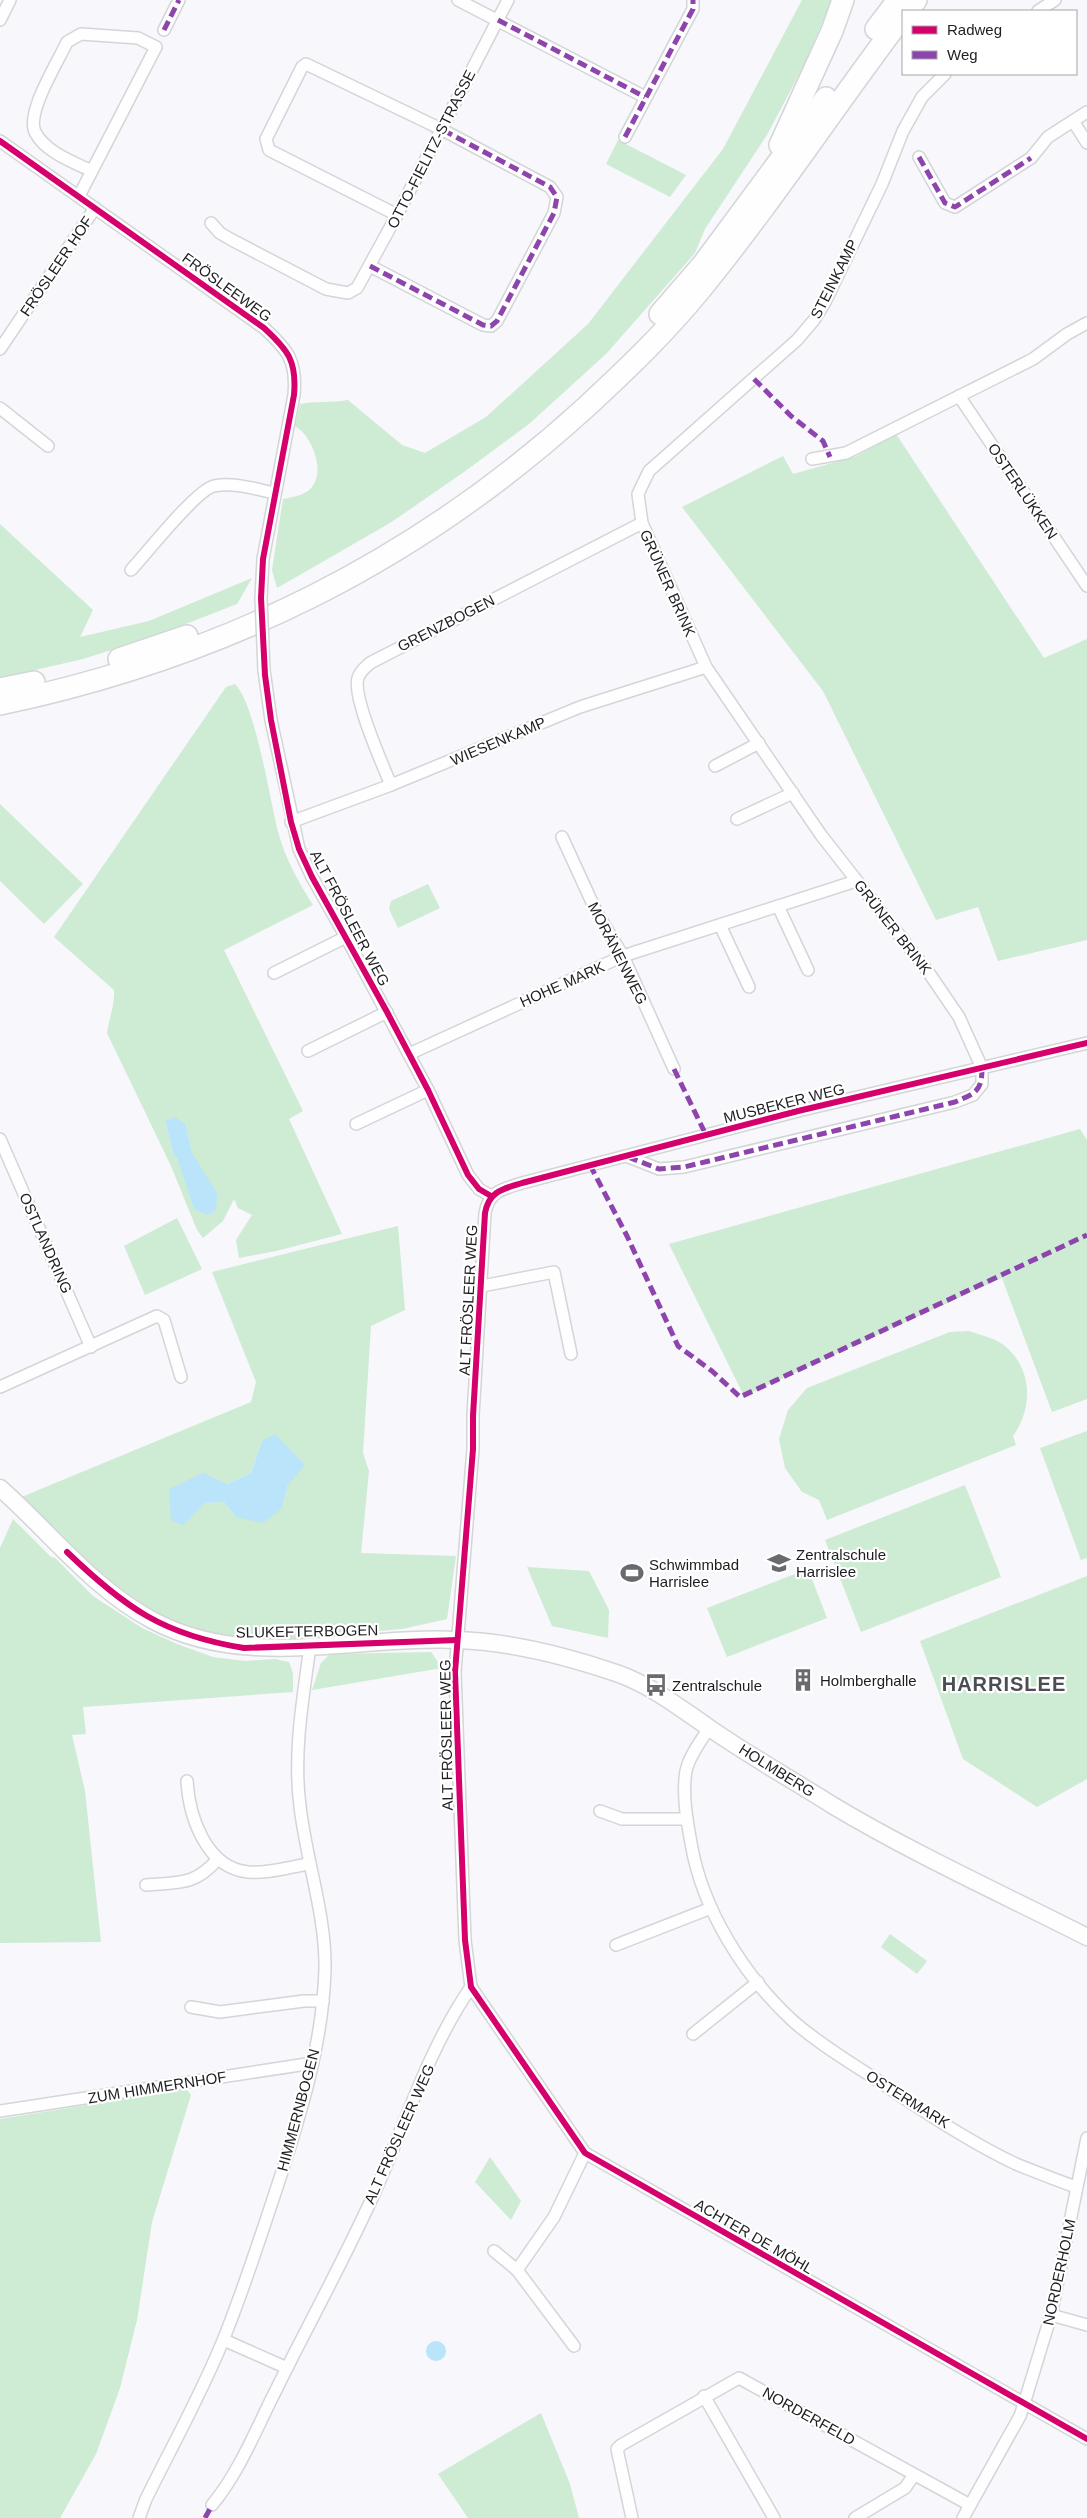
<svg xmlns="http://www.w3.org/2000/svg" width="1087" height="2518" viewBox="0 0 1087 2518" font-family="Helvetica,sans-serif">
	<style>
		.green { fill: #ceebd3; fill-rule: evenodd }
		.water { fill: #b9e4fa }
		.lines { fill: none; stroke-linecap: round; stroke-linejoin: round }
		.street-casing { stroke: #d4d5d8; stroke-width: 14 }
		.secondary-casing { stroke: #d4d5d8; stroke-width: 19 }
		.highway-casing { stroke: #d4d5d8; stroke-width: 24 }
		.street { stroke: #fefeff; stroke-width: 11 }
		.secondary { stroke: #fefeff; stroke-width: 16 }
		.highway { stroke: #fefeff; stroke-width: 21 }
		.street-bridge-casing { stroke: #d4d5d8; stroke-width: 14; stroke-linecap: butt }
		.street-bridge { stroke: #fefeff; stroke-width: 11 }
		.quiet { stroke: #8e44ad; stroke-width: 5; stroke-dasharray: 10 5; stroke-linecap: butt }
		.cycleway-casing { stroke: #fff; stroke-width: 9 }
		.cycleway { stroke: #d6006c; stroke-width: 6 }
		.labels { text-anchor: middle; dominant-baseline: central; stroke-width: 4.5; stroke-linejoin: round; paint-order: stroke }
		.street-label { font-size: 15px; fill: #1d1e20; stroke: #fff }
		.poi-label { font-size: 15px; fill: #1d1e20; stroke: #fff; text-anchor: start }
		.district-label { font-size: 20px; font-weight: bold; letter-spacing: 1px; fill: #4d4e54; stroke: #fff }
	</style>
	<rect width="100%" height="100%" fill="#f7f7fc"/>
	<g class="green">
		<path d="M802,0H832L805,63L767,135L705,229L695,253L606,354L529,424L464,472L390,523L277,588L272,570L283,499C294,497 308,495 314,484C324,467 311,435 295,426L300,404C316,401 331,403 348,400L402,445L425,453L486,417L588,324L723,149Z"/>
		<polygon points="618,140 686,175 670,197 606,164"/>
		<polygon points="896,434 1044,658 1087,639 1087,940 998,961 978,907 936,920 823,691 682,507 783,456 793,474 857,456"/>
		<polygon points="0,524 93,610 80,637 149,621 252,578 237,604 155,636 83,659 0,678"/>
		<path d="M235,684C256,705 270,803 279,835C286,860 299,883 313,905L224,950L303,1111L289,1119L342,1234L276,1251L239,1258L236,1240L252,1215L238,1208L234,1199L223,1221L203,1238L197,1230L171,1166L107,1033C109,1018 115,1005 114,990L54,937L226,687ZM165,1121L186,1125L192,1153L178,1160L173,1153Z"/>
		<polygon points="0,804 83,884 44,924 0,881"/>
		<polygon points="428,884 440,908 398,928 389,909 391,901"/>
		<polygon points="1080,1129 1087,1140 1087,1399 1052,1412 1002,1278 744,1396 669,1244"/>
		<polygon points="177,1218 202,1269 145,1295 124,1246"/>
		<path d="M398,1226L405,1310L371,1326L363,1453L369,1471L361,1553L456,1556L447,1619L402,1629L300,1638L227,1640L155,1617L98,1577L19,1498L251,1402L256,1382L212,1272ZM262,1441L288,1485L282,1508L236,1517L224,1502L205,1503L227,1484L251,1473Z"/>
		<path d="M969,1331C980,1335 995,1338 1005,1346C1033,1370 1033,1408 1013,1436L1016,1445L827,1520L819,1500L802,1492L785,1468L779,1439L788,1410L807,1388L950,1332Z"/>
		<polygon points="1087,1431 1087,1558 1081,1560 1040,1448"/>
		<polygon points="965,1485 1001,1577 861,1632 825,1540"/>
		<polygon points="13,1519 51,1557 55,1558 93,1596 142,1628 177,1644 213,1657 245,1661 275,1659 289,1662 293,1673 293,1692 83,1707 86,1734 72,1735 85,1791 101,1942 0,1943 0,1548"/>
		<polygon points="527,1567 589,1571 609,1610 608,1638 552,1626"/>
		<polygon points="808,1569 827,1618 727,1657 707,1608"/>
		<polygon points="1087,1576 1087,1779 1037,1807 963,1759 920,1641"/>
		<polygon points="431,1652 442,1668 312,1690 321,1663 330,1654"/>
		<polygon points="890,1934 927,1961 917,1974 881,1947"/>
		<polygon points="186,2089 191,2095 152,2222 137,2320 120,2388 96,2454 60,2518 0,2518 0,2119"/>
		<polygon points="490,2157 521,2201 511,2220 475,2182"/>
		<polygon points="541,2413 570,2484 579,2518 468,2518 438,2474"/>
	</g>
	<g class="water">
		<polygon points="175,1117 186,1125 192,1153 217,1193 216,1210 208,1215 194,1209 178,1160 173,1153 165,1121"/>
		<polygon points="275,1434 305,1465 288,1485 282,1508 263,1523 236,1517 224,1502 205,1503 183,1525 171,1520 169,1489 203,1473 227,1484 251,1473 262,1441"/>
		<circle cx="436" cy="2351" r="10"/>
	</g>
	<g class="lines">
		<defs>
			<g id="street">
				<polyline points="458,0 645,97"/>
				<polyline points="1038,11 1055,0"/>
				<polyline points="0,20 10,0"/>
				<polyline points="164,30 179,0"/>
				<polyline points="1073,121 1087,143"/>
				<polyline points="625,137 693,9 693,0"/>
				<path d="M0,141L264,328C288,350 297,361 294,395L263,559"/>
				<polyline points="919,157 945,203 955,207 1031,158 1048,137 1087,112"/>
				<path d="M79,196L156,47L138,38L81,34L67,42C58,62 26,112 35,132C45,152 73,162 92,171"/>
				<polyline points="211,223 220,233 232,240 326,289 348,293 357,288 397,215 508,0"/>
				<polyline points="370,266 483,325 491,326 497,321 554,213 557,197 550,187 441,129 306,64 302,67 266,139 269,150 397,215"/>
				<polyline points="0,349 95,208"/>
				<polyline points="959,396 1087,586"/>
				<polyline points="0,408 48,446"/>
				<polyline points="812,459 846,453 1033,359 1067,334 1087,323"/>
				<path d="M131,570C146,554 196,490 214,486C234,482 255,489 274,493"/>
				<polyline points="264,670 271,720 299,849 312,877 346,937 428,1090 468,1175 479,1189 491,1196"/>
				<polyline points="715,766 759,743"/>
				<path d="M391,785C383,766 352,696 358,678C360,671 365,668 370,663L642,523"/>
				<polyline points="737,819 793,793"/>
				<polyline points="291,822 391,785 580,707 706,667"/>
				<polyline points="562,837 596,911 623,956 674,1069"/>
				<polyline points="778,906 808,970"/>
				<polyline points="720,925 749,987"/>
				<polyline points="274,973 346,937"/>
				<path d="M1087,1043L798,1111L522,1183C503,1189 489,1191 485,1213L473,1416V1449L455,1672L465,1940L471,1987L585,2153L1087,2439"/>
				<polyline points="308,1051 387,1012"/>
				<polyline points="409,1054 623,956 856,881"/>
				<polyline points="356,1124 428,1090"/>
				<polyline points="0,1139 91,1347"/>
				<polyline points="626,1156 659,1169 684,1167 955,1102 973,1095 982,1084 982,1068 959,1017 929,973 821,835 706,667 642,523 638,494 649,471 797,340 814,320 825,302 882,184 903,131 922,97 945,74"/>
				<polyline points="482,1286 554,1272 571,1354"/>
				<polyline points="0,1387 157,1316 164,1320 181,1377"/>
				<path d="M709,1728C701,1741 689,1756 686,1771C682,1794 687,1821 691,1843C702,1909 744,1976 793,2021C820,2045 853,2064 883,2084C924,2112 971,2143 1016,2164C1036,2172 1056,2180 1076,2187"/>
				<path d="M187,1781C189,1816 206,1868 248,1872C268,1874 289,1867 309,1864"/>
				<polyline points="600,1811 622,1819 687,1819"/>
				<path d="M146,1885C180,1882 194,1886 218,1859"/>
				<polyline points="616,1945 711,1908"/>
				<polyline points="191,2007 220,2012 304,2001 323,2001"/>
				<polyline points="693,2034 758,1982"/>
				<polyline points="0,2111 313,2063"/>
				<polyline points="494,2251 517,2270 574,2346"/>
				<polyline points="517,2270 554,2217 585,2153"/>
				<polyline points="1051,2315 1087,2325"/>
				<polyline points="224,2340 287,2368"/>
				<polyline points="704,2396 774,2518"/>
				<path d="M212,2505C240,2471 256,2429 276,2390C308,2325 343,2262 373,2196C404,2128 428,2049 471,1987"/>
				<path d="M139,2518L146,2499C172,2446 202,2393 224,2338C245,2286 262,2232 280,2178C302,2110 323,2041 325,1969C326,1915 306,1860 300,1806C293,1753 303,1699 310,1646"/>
				<polyline points="632,2518 617,2449 621,2445 739,2378 970,2505"/>
				<polyline points="855,2518 905,2488 914,2475"/>
				<polyline points="963,2518 1020,2416 1024,2404 1051,2315 1087,2138"/>
			</g>
			<path id="secondary" d="M0,1488C50,1532 92,1588 152,1620C246,1671 357,1635 458,1640C514,1642 567,1656 619,1674C652,1686 680,1708 708,1727C748,1755 791,1779 832,1805C914,1854 1002,1894 1087,1937"/>
			<g id="highway">
				<polyline points="907,11 916,0"/>
				<polyline points="876,29 898,0"/>
				<polyline points="780,145 832,31 843,0"/>
				<polyline points="660,314 704,263 826,98"/>
				<polyline points="119,659 187,636"/>
				<polyline points="0,689 34,682"/>
				<path d="M0,704C223,657 416,562 585,408C625,371 665,333 700,290C772,202 834,107 903,16"/>
			</g>
		</defs>
		<use href="#street" class="street-casing"/>
		<use href="#secondary" class="secondary-casing"/>
		<use href="#highway" class="highway-casing"/>
		<use href="#street" class="street"/>
		<use href="#secondary" class="secondary"/>
		<use href="#highway" class="highway"/>
		<defs>
			<polyline id="street-bridge" points="263,559 261,598 264,670"/>
		</defs>
		<use href="#street-bridge" class="street-bridge-casing"/>
		<use href="#street-bridge" class="street-bridge"/>
		<g class="quiet">
			<polyline points="498,20 645,97"/>
			<polyline points="164,30 179,0"/>
			<polyline points="625,137 693,9 693,0"/>
			<polyline points="919,157 945,203 955,207 1031,158"/>
			<polyline points="370,266 483,325 491,326 497,321 554,213 557,197 550,187 441,129"/>
			<polyline points="754,379 791,416 823,441 830,457"/>
			<polyline points="674,1069 706,1135"/>
			<path d="M628,1157L659,1169L684,1167L955,1102C976,1093 982,1091 982,1068"/>
			<polyline points="590,1165 627,1236 678,1346 712,1371 740,1397 1087,1235"/>
			<polyline points="205,2518 212,2505"/>
		</g>
		<defs>
			<g id="cycleway">
				<path d="M0,141L264,328C288,350 297,361 294,395L263,559L261,598L265,675L271,720L291,822L299,849L312,877L387,1012L428,1090L468,1175L479,1189L491,1196"/>
				<path d="M1087,1043L798,1111L522,1183C503,1189 489,1191 485,1213L473,1416V1449L455,1672L465,1940L471,1987L585,2153L1087,2439"/>
				<path d="M67,1552C124,1607 163,1635 244,1648L457,1640"/>
			</g>
		</defs>
		<use href="#cycleway" class="cycleway-casing"/>
		<use href="#cycleway" class="cycleway"/>
	</g>
	<defs>
		<symbol id="school-bare" viewBox="-9 -9 18 18"><path d="M0-5L7-2L0 1L-7-2ZM-4 1L0 2.5L4 1V4Q0 6-4 4Z" fill="#696a6d" stroke="#fff" stroke-width="2.5" paint-order="stroke"/></symbol>
		<symbol id="stadium-bare" viewBox="-9 -9 18 18"><path d="M0-5a6.5 5 0 1 0 0 10a6.5 5 0 1 0 0-10ZM-3.5-1.8h7v3.6h-7Z" fill="#696a6d" stroke="#fff" stroke-width="2.5" paint-order="stroke"/></symbol>
		<symbol id="building-bare" viewBox="-9 -9 18 18"><path d="M-4-6H4V6H1V3H-1V6H-4ZM-2.5-4.3h1.7v1.8h-1.7ZM.8-4.3h1.7v1.8H.8ZM-2.5-1h1.7V.8h-1.7ZM.8-1h1.7V.8H.8Z" fill="#696a6d" stroke="#fff" stroke-width="2.5" paint-order="stroke"/></symbol>
		<symbol id="bus-bare" viewBox="-9 -9 18 18"><path d="M-5-6H5V4H4V6H2V4H-2V6H-4V4H-5ZM-3.5-4V0h7V-4ZM-3.5 1.2v1.5H-2V1.2ZM2 1.2v1.5H3.5V1.2Z" fill="#696a6d" stroke="#fff" stroke-width="2.5" paint-order="stroke"/></symbol>
	</defs>
	<g fill-rule="evenodd">
		<use href="#school-bare" x="763" y="1547" width="32" height="32"/>
		<use href="#stadium-bare" x="616" y="1557" width="32" height="32"/>
		<use href="#building-bare" x="787" y="1664" width="32" height="32"/>
		<use href="#bus-bare" x="640" y="1669" width="32" height="32"/>
	</g>
	<g class="labels">
		<g class="street-label">
			<text transform="translate(431 149) rotate(-63)">OTTO-FIELITZ-STRASSE</text>
			<text transform="translate(56 266) rotate(-56)">FRÖSLEER HOF</text>
			<text transform="translate(834 279) rotate(-63)">STEINKAMP</text>
			<text transform="translate(227 287) rotate(36)">FRÖSLEEWEG</text>
			<text transform="translate(1023 491) rotate(56)">OSTERLÜKKEN</text>
			<text transform="translate(668 583) rotate(66)">GRÜNER BRINK</text>
			<text transform="translate(446 623) rotate(-27)">GRENZBOGEN</text>
			<text transform="translate(498 741) rotate(-23)">WIESENKAMP</text>
			<text transform="translate(350 918) rotate(62)">ALT FRÖSLEER WEG</text>
			<text transform="translate(893 927) rotate(52)">GRÜNER BRINK</text>
			<text transform="translate(618 953) rotate(63)">MORÄNENWEG</text>
			<text transform="translate(562 984) rotate(-24)">HOHE MARK</text>
			<text transform="translate(784 1103) rotate(-14)">MUSBEKER WEG</text>
			<text transform="translate(46 1243) rotate(66)">OSTLANDRING</text>
			<text transform="translate(468 1300) rotate(-87)">ALT FRÖSLEER WEG</text>
			<text transform="translate(307 1631) rotate(-1)">SLUKEFTERBOGEN</text>
			<text transform="translate(446 1735) rotate(-91)">ALT FRÖSLEER WEG</text>
			<text transform="translate(777 1770) rotate(32)">HOLMBERG</text>
			<text transform="translate(157 2087) rotate(-9)">ZUM HIMMERNHOF</text>
			<text transform="translate(908 2099) rotate(32)">OSTERMARK</text>
			<text transform="translate(298 2110) rotate(-75)">HIMMERNBOGEN</text>
			<text transform="translate(399 2134) rotate(-66)">ALT FRÖSLEER WEG</text>
			<text transform="translate(754 2236) rotate(30)">ACHTER DE MÖHL</text>
			<text transform="translate(1059 2272) rotate(-78)">NORDERHOLM</text>
			<text transform="translate(809 2416) rotate(29)">NORDERFELD</text>
		</g>
		<g class="poi-label">
			<text x="796" y="1554">Zentralschule<tspan x="796" dy="17">Harrislee</tspan></text>
			<text x="649" y="1564">Schwimmbad<tspan x="649" dy="17">Harrislee</tspan></text>
			<text x="820" y="1680">Holmberghalle</text>
			<text x="672" y="1685">Zentralschule</text>
		</g>
		<g class="district-label">
			<text x="1004" y="1684">HARRISLEE</text>
		</g>
	</g>
	<rect x="902" y="10" width="175" height="65" fill="#ffffff" stroke="#a5a5a6"/>
	<rect x="912" y="26" width="25" height="8" fill="#d6006c" stroke="#a5a5a6"/>
	<text x="947" y="35" font-size="15" fill="#1d1e20">Radweg</text>
	<rect x="912" y="51" width="25" height="8" fill="#8e44ad" stroke="#a5a5a6"/>
	<text x="947" y="60" font-size="15" fill="#1d1e20">Weg</text>
</svg>
